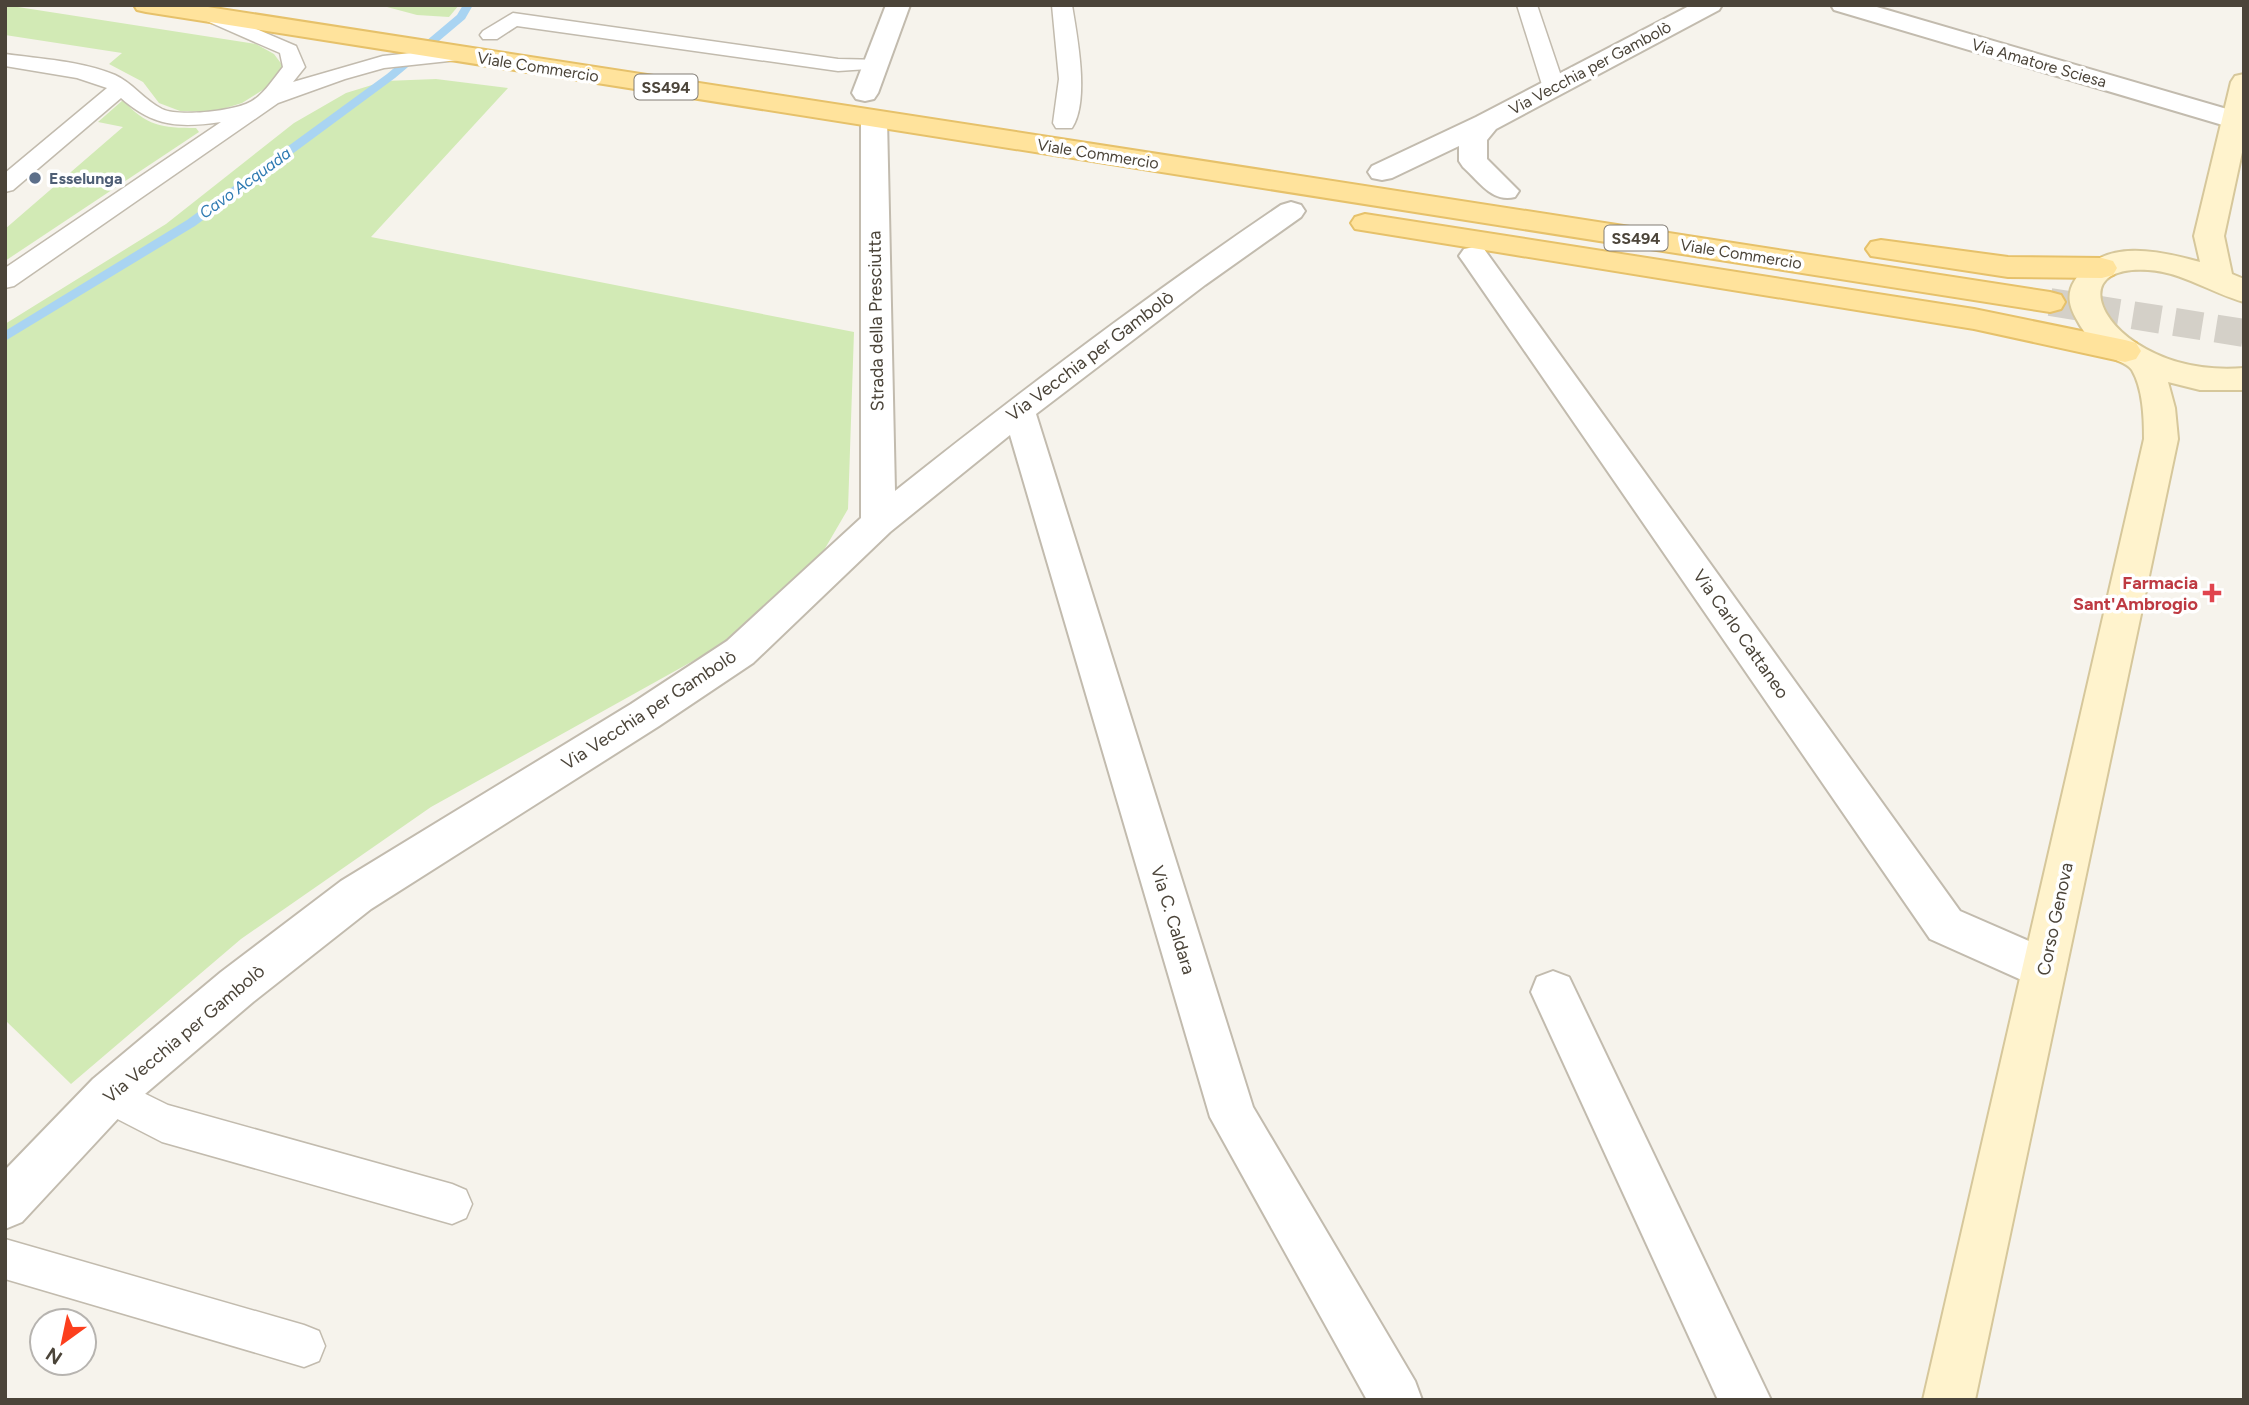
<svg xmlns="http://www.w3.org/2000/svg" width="2249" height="1405" viewBox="0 0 2249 1405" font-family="Figtree,sans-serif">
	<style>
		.green { fill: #d2eab5 }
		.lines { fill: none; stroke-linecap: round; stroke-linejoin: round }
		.stream { fill: #a9d4f2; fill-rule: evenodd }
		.primary-tunnel { stroke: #d4d0c8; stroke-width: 28; stroke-dasharray: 28 14; stroke-linecap: butt }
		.lane-casing { stroke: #c2bbae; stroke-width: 3 }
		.street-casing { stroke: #c2bbae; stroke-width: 4 }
		.secondary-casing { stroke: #d6c79b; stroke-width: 4 }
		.primary-casing { stroke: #e6c16a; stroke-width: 4 }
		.lane { fill: #fff; fill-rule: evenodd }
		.street { fill: #fff; fill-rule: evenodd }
		.secondary { fill: #fff3cd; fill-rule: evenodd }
		.primary { fill: #ffe39c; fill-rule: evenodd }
		.service-dot { fill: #5c6f8a; stroke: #fff; stroke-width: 2.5 }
		.health-dot { fill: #e0444e; stroke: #fff; stroke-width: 2.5 }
		.labels { text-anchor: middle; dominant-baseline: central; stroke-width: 7; stroke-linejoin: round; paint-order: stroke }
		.far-street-label { font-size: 16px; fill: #4b4439; stroke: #fff }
		.shield { fill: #fff; stroke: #817c74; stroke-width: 2 }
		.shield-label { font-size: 16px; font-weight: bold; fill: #4b4439 }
		.far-service-label { font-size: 16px; font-weight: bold; fill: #4e5e75; stroke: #fff; text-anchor: start }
		.far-water-label { font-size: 16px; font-style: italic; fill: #2e7ab2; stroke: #fff }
		.street-label { font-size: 18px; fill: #4b4439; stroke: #fff }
		.health-label { font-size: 18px; font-weight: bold; fill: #be3a42; stroke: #fff; text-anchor: end }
	</style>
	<rect width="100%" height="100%" fill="#f6f3ec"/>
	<g class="green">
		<polygon points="5,5 256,44 274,54 283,66 269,86 242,103 213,112 180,111 159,103 143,82 109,64 122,53 5,35"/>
		<polygon points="389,5 459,5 449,17 417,15 387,7"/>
		<polygon points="436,79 508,88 371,237 854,332 848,509 820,557 754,627 431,807 241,939 71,1084 5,1020 5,324 166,224 294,123 346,93 385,81"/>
		<path d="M123,100C146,126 162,128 196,128L199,132L5,261V229L123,127L98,122Z"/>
	</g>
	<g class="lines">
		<polygon class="stream" points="463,5 473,5 465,19 395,78 195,226 5,341 5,331 187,220 387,74 457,15"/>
		<polyline class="primary-tunnel" points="2050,302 2244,333"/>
		<defs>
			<g id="lane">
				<path d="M1052,5H1072C1077,36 1090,101 1072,128H1056L1053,123L1059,79Z"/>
				<polygon points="1517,5 1537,5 1565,88 1562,93 1546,93 1543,88"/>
				<path d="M207,8L296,46L305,67L293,82L383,56L458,48L465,50L468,54L465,58L458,60L384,68L345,79L278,103L14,286L5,288V268L221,122C179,128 154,127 121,98L13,190L5,192V173L107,88L77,78L5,66V54C41,59 82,61 115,75C133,83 144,100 162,109C179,117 229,111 246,104C262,98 273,79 283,67L280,53L200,18L197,14L200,10Z"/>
				<polygon points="513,13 838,59 883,60 887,64 883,68 838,71 517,26 497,39 483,39 480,35 483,31"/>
				<polygon points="109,1076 168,1105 452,1184 466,1190 472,1204 466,1218 452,1224 162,1142 96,1108 90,1095 96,1082"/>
				<polygon points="5,1239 304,1325 319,1331 325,1346 319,1361 304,1367 5,1279"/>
			</g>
			<g id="street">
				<polygon points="886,5 910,5 878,93 874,99 865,101 856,99 852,93"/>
				<path d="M1691,5H1722L1719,10L1496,129L1487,140V159L1519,191L1515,197C1492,203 1479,181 1463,167L1459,161V146L1392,178L1382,180L1372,178L1368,172L1372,166L1476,117Z"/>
				<polygon points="1831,5 1870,5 2244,114 2244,126 2235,128 2226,126 1834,10"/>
				<path d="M874,111L883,113L887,119L895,491C1021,391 1148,295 1281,205L1291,202L1301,205L1305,211L1301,217L1205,285L1036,414L1253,1107L1415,1381L1422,1400H1367L1210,1117L1010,435L890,532L753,663L659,726L371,909L253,1002L125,1111L22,1222L5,1229V1170L93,1079L221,972L341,881L631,704L727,641L861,518V119L865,113Z"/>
				<polygon points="1474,247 1484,249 1960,911 2059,954 2066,969 2059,984 2044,990 1930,939 1464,263 1459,256 1464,249"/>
				<polygon points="1553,971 1569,977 1771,1400 1718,1400 1531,992 1537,977"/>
			</g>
			<path id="secondary" d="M2244,74V143L2224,236L2232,274L2244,279V302C2211,293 2183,272 2148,270C2080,266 2093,315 2136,343C2168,364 2206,371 2244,368V390H2200L2168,382L2175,408L2178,439L1975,1400H1923L2144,439C2144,417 2143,389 2132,370C2128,364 2120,362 2114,359C2099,349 2085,336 2077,320C2069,306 2066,294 2075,280C2103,237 2160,251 2200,262L2194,236L2231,82L2235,76Z"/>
			<g id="primary">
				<polygon points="134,5 195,5 2050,292 2061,295 2065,302 2061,309 2050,312 146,12 137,10"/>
				<polygon points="1365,214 1974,309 2125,340 2136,343 2141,351 2136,359 2125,362 1974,329 1355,229 1351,223 1355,217"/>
				<polygon points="1881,240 2008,257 2102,258 2113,261 2117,268 2113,275 2102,278 2008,277 1871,256 1866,249 1871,242"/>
			</g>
		</defs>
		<use href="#lane" class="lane-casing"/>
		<use href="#street" class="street-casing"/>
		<use href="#secondary" class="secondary-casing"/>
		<use href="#primary" class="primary-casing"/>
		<use href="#lane" class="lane"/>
		<use href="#street" class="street"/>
		<use href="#secondary" class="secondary"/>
		<use href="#primary" class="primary"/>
	</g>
	<circle class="service-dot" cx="35" cy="178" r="7"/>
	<path class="health-dot" d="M2208.5 582.5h7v7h7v7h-7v7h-7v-7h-7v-7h7z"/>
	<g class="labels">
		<g class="far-street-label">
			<text transform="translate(2039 63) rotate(16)">Via Amatore Sciesa</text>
			<text transform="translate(538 67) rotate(9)">Viale Commercio</text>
			<text transform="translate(1590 68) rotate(-28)">Via Vecchia per Gambolò</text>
			<text transform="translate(1098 154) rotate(9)">Viale Commercio</text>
			<text transform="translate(1741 254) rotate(9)">Viale Commercio</text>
		</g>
		<g class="shield">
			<rect x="634.5" y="74.5" width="63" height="25" rx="5"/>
			<rect x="1604.5" y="225.5" width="63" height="25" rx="5"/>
		</g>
		<g class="shield-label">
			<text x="666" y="87">SS494</text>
			<text x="1636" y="238">SS494</text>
		</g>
		<g class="far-service-label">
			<text x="49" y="178">Esselunga</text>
		</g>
		<g class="far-water-label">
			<text transform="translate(245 183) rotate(-36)">Cavo Acquada</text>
		</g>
		<g class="street-label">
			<text transform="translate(876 321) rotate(-91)">Strada della Presciutta</text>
			<text transform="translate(1090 356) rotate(-37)">Via Vecchia per Gambolò</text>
			<text transform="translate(1741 634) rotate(55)">Via Carlo Cattaneo</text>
			<text transform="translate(649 710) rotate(-33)">Via Vecchia per Gambolò</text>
			<text transform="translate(2055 919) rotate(-78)">Corso Genova</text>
			<text transform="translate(1173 920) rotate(73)">Via C. Caldara</text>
			<text transform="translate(184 1034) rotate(-40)">Via Vecchia per Gambolò</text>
		</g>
		<g class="health-label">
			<text x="2198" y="583">Farmacia<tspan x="2198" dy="21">Sant'Ambrogio</tspan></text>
		</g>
	</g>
	<rect width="2249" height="1405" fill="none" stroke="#4b4439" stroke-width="14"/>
	<g transform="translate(63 1342) rotate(213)"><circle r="33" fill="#ffffff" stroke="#b7b4b0" stroke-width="2"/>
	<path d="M0-5L12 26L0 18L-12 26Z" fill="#fc3f1d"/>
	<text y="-10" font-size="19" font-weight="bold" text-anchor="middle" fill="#4b4439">N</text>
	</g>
</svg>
